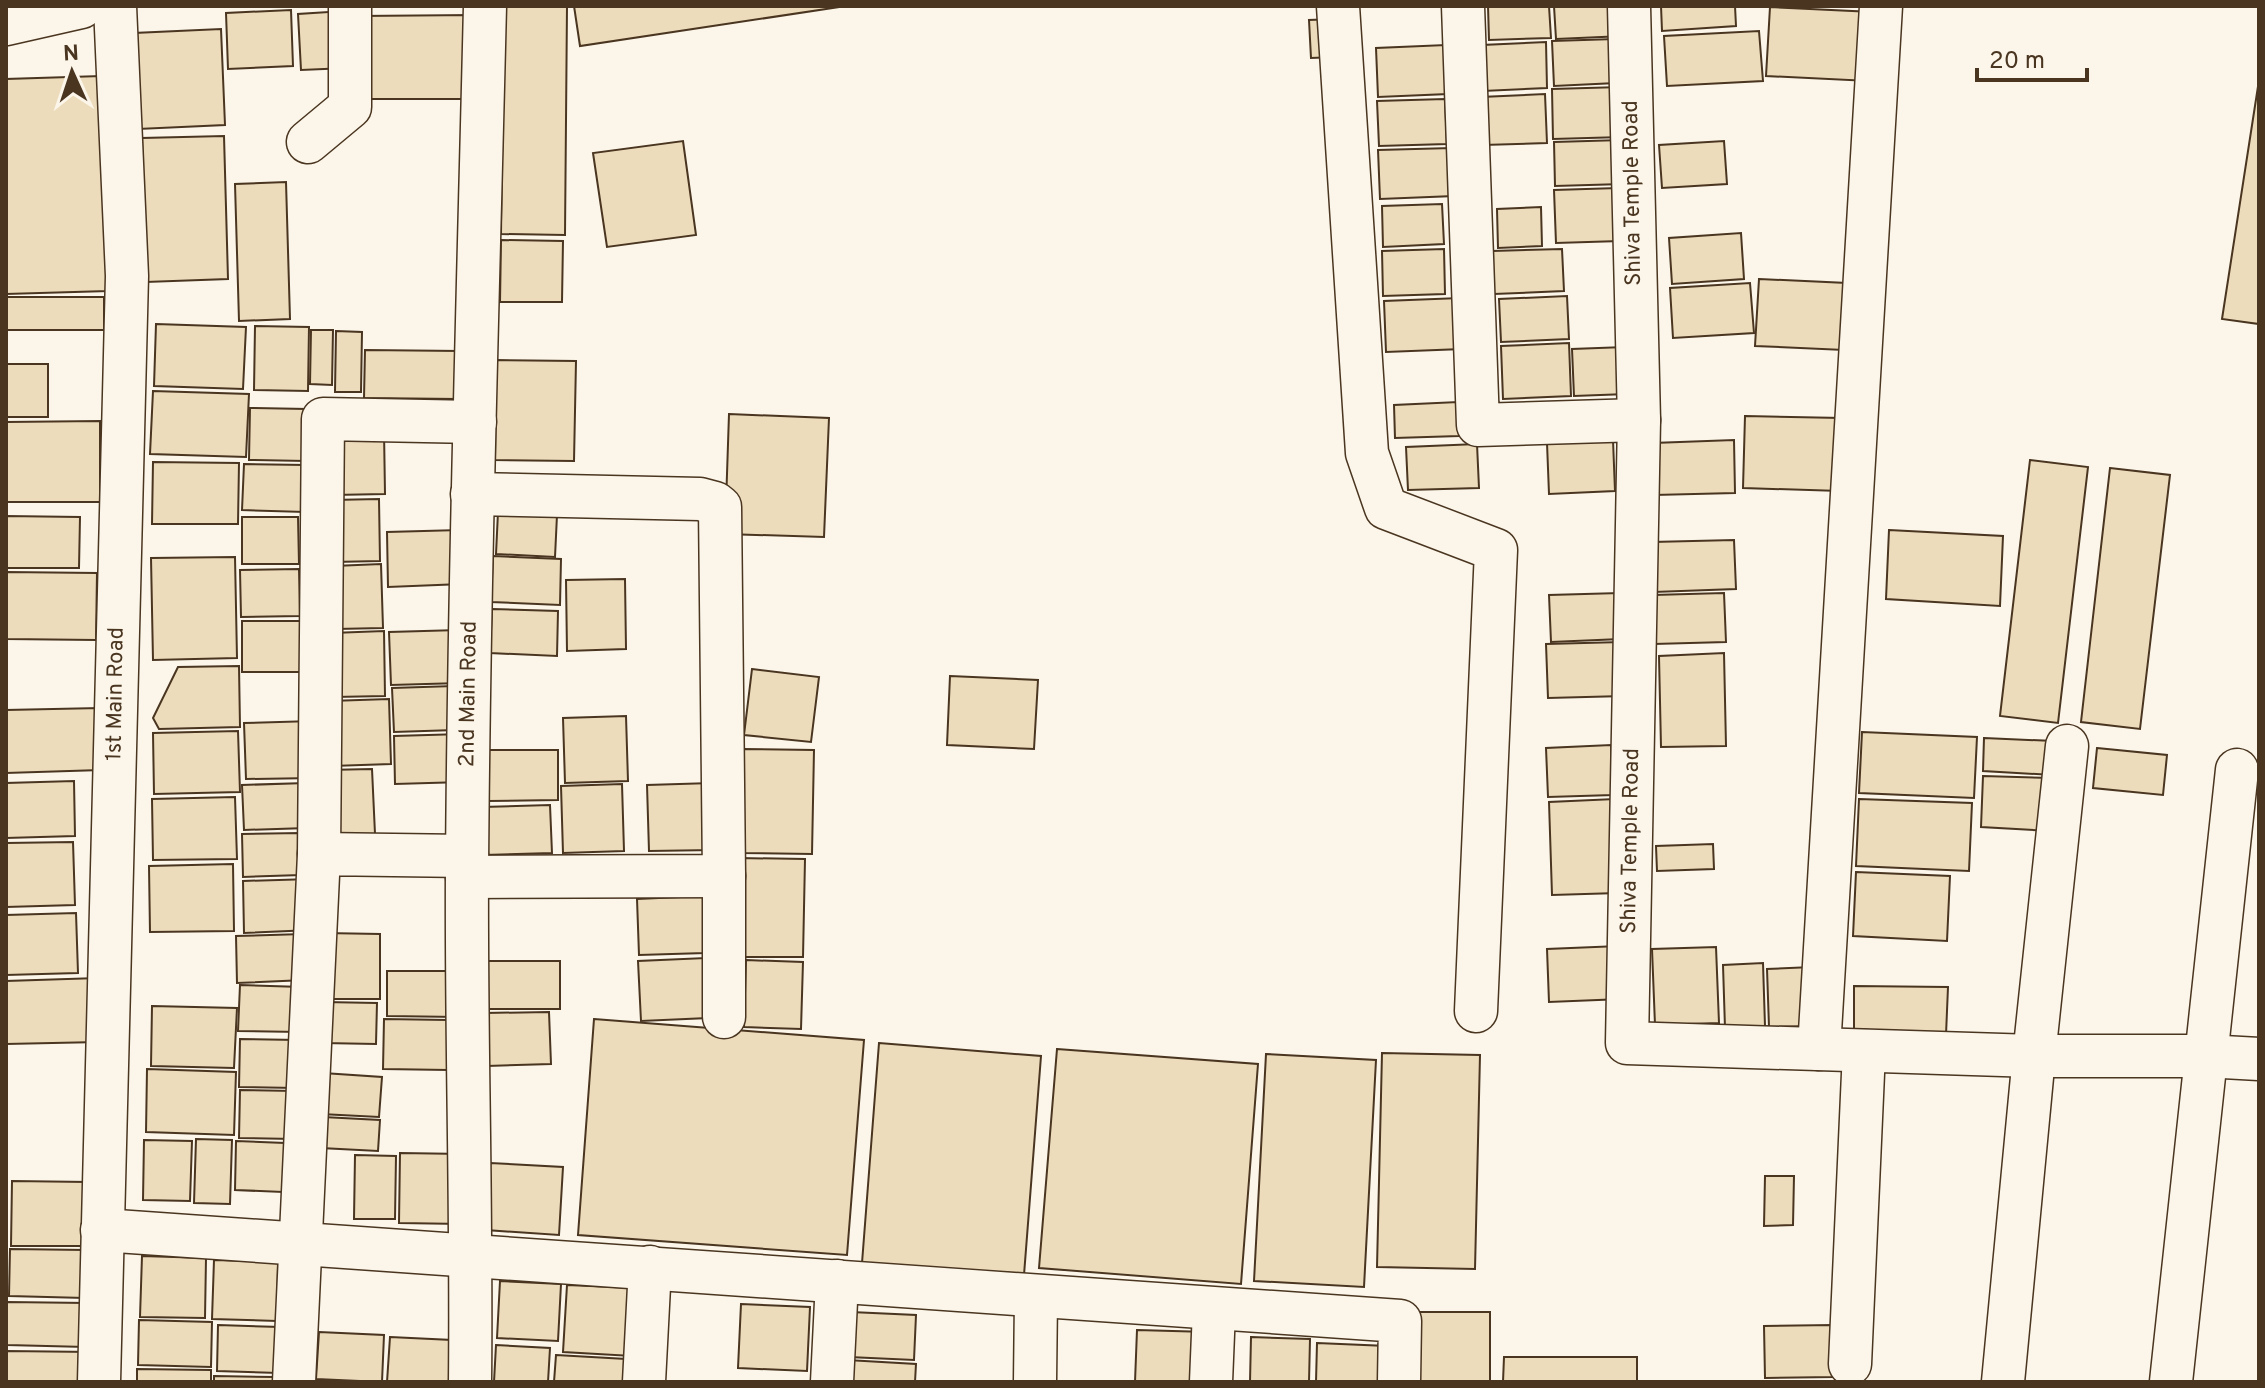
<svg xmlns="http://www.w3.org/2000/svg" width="2265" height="1388" viewBox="0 0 2265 1388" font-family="Overpass,sans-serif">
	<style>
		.building { fill: #ecdcbc; stroke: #4a3520; stroke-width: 2 }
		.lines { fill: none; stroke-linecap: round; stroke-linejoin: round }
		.minor-casing { stroke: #4a3520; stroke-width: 45 }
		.major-casing { stroke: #4a3520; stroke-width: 47 }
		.minor { stroke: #fbf6e9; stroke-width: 42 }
		.major { stroke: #fbf6e9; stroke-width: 44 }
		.labels { text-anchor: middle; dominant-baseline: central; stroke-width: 6; stroke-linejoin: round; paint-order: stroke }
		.street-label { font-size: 22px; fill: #4a3520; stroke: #fbf6e9 }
	</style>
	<rect width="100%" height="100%" fill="#fbf6e9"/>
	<g class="building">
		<polygon points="504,6 567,6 565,235 501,234"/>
		<polygon points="574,6 846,6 580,46"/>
		<polygon points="1488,6 1549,6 1551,38 1489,40"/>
		<polygon points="1554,6 1623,6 1624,36 1556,39"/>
		<polygon points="1661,6 1735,6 1736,26 1662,31"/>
		<polygon points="1770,7 1873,12 1869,81 1766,76"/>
		<polygon points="291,10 293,66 228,69 226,13"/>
		<polygon points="344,11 347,68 301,70 298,14"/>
		<polygon points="474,15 475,99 358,99 358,16"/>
		<polygon points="1335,19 1336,57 1311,58 1309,20"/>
		<polygon points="221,29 225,125 138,129 134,33"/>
		<polygon points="1759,31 1763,81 1667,86 1664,36"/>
		<polygon points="1615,39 1616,83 1554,86 1552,41"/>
		<polygon points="1546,42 1547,88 1483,91 1482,45"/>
		<polygon points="1446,45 1448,94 1378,97 1376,48"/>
		<polygon points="101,76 108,291 6,294 6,79"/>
		<polygon points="2259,80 2259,324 2222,319"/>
		<polygon points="1621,87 1623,137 1553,139 1552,89"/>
		<polygon points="1545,94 1547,143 1483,145 1481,97"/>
		<polygon points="1445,99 1447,144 1379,146 1377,101"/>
		<polygon points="224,136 228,279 146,282 142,138"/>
		<polygon points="1622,140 1623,184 1555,186 1554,142"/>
		<polygon points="683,141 696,235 607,247 593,153"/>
		<polygon points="1724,141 1727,184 1662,188 1659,145"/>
		<polygon points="1452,148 1454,196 1380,199 1378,150"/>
		<polygon points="286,182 290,319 239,321 235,184"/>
		<polygon points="1618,188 1620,241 1556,243 1554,190"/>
		<polygon points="1442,204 1444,244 1383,247 1382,206"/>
		<polygon points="1541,207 1542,246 1498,248 1497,209"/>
		<polygon points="1741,233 1744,279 1672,284 1669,238"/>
		<polygon points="501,240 563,241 562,302 500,302"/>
		<polygon points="1444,249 1445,294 1383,296 1382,251"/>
		<polygon points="1562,249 1564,291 1494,294 1492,251"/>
		<polygon points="1759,279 1847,283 1844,350 1755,346"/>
		<polygon points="1750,283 1754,333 1673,338 1670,288"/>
		<polygon points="1567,296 1569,339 1501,342 1499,299"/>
		<rect x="6" y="297" width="98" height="33"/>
		<polygon points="1460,298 1462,349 1386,352 1384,301"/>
		<polygon points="156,324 246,327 243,389 154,386"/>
		<polygon points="255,326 309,327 308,391 254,390"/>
		<polygon points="311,330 333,330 332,385 310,384"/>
		<polygon points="336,331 362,332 361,392 335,392"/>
		<polygon points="1569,343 1571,396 1503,399 1501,346"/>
		<polygon points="1625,347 1627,394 1574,396 1572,349"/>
		<polygon points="365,350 460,351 458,399 364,398"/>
		<polygon points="496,360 576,361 574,461 495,460"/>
		<rect x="6" y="364" width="42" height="53"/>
		<polygon points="153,391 249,394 246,457 150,454"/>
		<polygon points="1458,402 1459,436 1395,438 1394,405"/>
		<polygon points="250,408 307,409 306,461 249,460"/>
		<polygon points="729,414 829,418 824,537 725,534"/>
		<polygon points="1745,416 1842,418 1840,491 1743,488"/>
		<polygon points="100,421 100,502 6,502 6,422"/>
		<polygon points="332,431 384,431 385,494 333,495"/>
		<polygon points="1613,440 1615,491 1549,494 1547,443"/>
		<polygon points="1734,440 1735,493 1654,495 1653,443"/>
		<polygon points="1477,444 1479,488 1408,490 1406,447"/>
		<polygon points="2030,460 2088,467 2058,723 2000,716"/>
		<polygon points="153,462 239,463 238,524 152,524"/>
		<polygon points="244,464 306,465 305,512 242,510"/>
		<polygon points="2110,468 2170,475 2140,729 2081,722"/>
		<polygon points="379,499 380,561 333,562 332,500"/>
		<polygon points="498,512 557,515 555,557 496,554"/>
		<polygon points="6,516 80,517 79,568 6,568"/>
		<polygon points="242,517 298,517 299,564 242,564"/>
		<polygon points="460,530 462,584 388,587 387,532"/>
		<polygon points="1889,530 2003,536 2000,606 1886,599"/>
		<polygon points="1734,540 1736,589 1654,592 1652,542"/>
		<polygon points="493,556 561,559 560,605 491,602"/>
		<polygon points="235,557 237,658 153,660 151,558"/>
		<polygon points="381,564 383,628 336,629 334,566"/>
		<polygon points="299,569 300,616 241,617 240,570"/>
		<polygon points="6,572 97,573 96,640 6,639"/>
		<polygon points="625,579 626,649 567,651 566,580"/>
		<polygon points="1620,593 1621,639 1551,642 1549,595"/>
		<polygon points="1724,593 1726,642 1654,644 1653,595"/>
		<polygon points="492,609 558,611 557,656 490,653"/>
		<polygon points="242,621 307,621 308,672 242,672"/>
		<polygon points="459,630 461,683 391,685 389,632"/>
		<polygon points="384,631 385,696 334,697 332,633"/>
		<polygon points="1622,642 1624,696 1548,698 1546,644"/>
		<polygon points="1724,653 1726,746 1661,747 1659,656"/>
		<polygon points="239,666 240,727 159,729 153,718 178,667"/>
		<polygon points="752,669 819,677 811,742 744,735"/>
		<polygon points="950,676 1038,680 1034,749 947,745"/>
		<polygon points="454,686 455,730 394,732 392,688"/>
		<polygon points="389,699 391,764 332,766 330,701"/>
		<polygon points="100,708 101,770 6,773 6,710"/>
		<polygon points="626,716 628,781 565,783 563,718"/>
		<polygon points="313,721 314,778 246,779 244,723"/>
		<polygon points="238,731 240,792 154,794 153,733"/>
		<polygon points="1862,732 1977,737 1974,798 1859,793"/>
		<polygon points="462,734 463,782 395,784 394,736"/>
		<polygon points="1984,738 2054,741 2053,775 1983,771"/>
		<polygon points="1611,745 1613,795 1548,797 1546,748"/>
		<polygon points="2097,748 2167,755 2163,795 2093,788"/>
		<polygon points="743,749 814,750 812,854 741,853"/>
		<polygon points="488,750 558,750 558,800 488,801"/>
		<polygon points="372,769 375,834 328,835 326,770"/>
		<polygon points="1983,776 2052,778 2050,831 1981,827"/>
		<polygon points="74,781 75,836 6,838 6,783"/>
		<polygon points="306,783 307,828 244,830 242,785"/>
		<polygon points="712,783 714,850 649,851 647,785"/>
		<polygon points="622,784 624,851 563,853 561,786"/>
		<polygon points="235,797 237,859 153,860 152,799"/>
		<polygon points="1615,799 1618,893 1552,895 1549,802"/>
		<polygon points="1859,799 1972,803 1969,871 1856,866"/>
		<polygon points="550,805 552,853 484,855 482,807"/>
		<polygon points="300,833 301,875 243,877 242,834"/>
		<polygon points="73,842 75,905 6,907 6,843"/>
		<polygon points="1713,844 1714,869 1657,871 1656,846"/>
		<polygon points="739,858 805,859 803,957 738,957"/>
		<polygon points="233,864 234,931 150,932 149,866"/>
		<polygon points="1856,872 1950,876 1947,941 1853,936"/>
		<polygon points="311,879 312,930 244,933 243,881"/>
		<polygon points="703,896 705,953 639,955 637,899"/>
		<polygon points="76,913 78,973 6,975 6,915"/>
		<polygon points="324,933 380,934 380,999 324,999"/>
		<polygon points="303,934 305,980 237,983 236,936"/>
		<polygon points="1619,946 1622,999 1549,1002 1547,949"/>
		<polygon points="1716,947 1719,1023 1655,1025 1652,949"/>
		<polygon points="706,958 708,1018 641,1021 638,961"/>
		<polygon points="746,960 803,962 801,1029 744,1027"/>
		<rect x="485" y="961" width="75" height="48"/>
		<polygon points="1763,963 1765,1026 1725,1028 1723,965"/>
		<polygon points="1812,967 1814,1026 1769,1027 1767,969"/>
		<polygon points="387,971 459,971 458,1017 387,1016"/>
		<polygon points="98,978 99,1042 6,1044 6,981"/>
		<polygon points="240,985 302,987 300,1032 238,1031"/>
		<polygon points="1854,986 1948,987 1946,1035 1854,1034"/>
		<polygon points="324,1002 377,1003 376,1044 323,1043"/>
		<polygon points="152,1006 237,1008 234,1068 151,1066"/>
		<polygon points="549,1012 551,1064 487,1066 485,1013"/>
		<polygon points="384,1019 448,1020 448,1070 383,1069"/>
		<polygon points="594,1019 864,1040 847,1255 578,1235"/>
		<polygon points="240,1039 298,1040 296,1088 239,1087"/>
		<polygon points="879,1043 1041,1056 1024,1275 862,1263"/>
		<polygon points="1057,1049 1258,1064 1241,1284 1039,1268"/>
		<polygon points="1382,1053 1480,1055 1475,1269 1377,1267"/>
		<polygon points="1266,1054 1376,1060 1364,1287 1254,1281"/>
		<polygon points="147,1069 236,1072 234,1135 146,1132"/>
		<polygon points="323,1073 382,1077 379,1117 321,1114"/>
		<polygon points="240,1090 295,1091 294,1139 239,1138"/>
		<polygon points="323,1117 380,1120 378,1151 321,1148"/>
		<polygon points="196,1139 232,1140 230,1204 194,1203"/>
		<polygon points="144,1140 192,1141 190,1201 143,1200"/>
		<polygon points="236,1141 285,1143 283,1192 235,1190"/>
		<polygon points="400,1153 464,1154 463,1224 399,1223"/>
		<polygon points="355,1155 396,1156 395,1219 354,1219"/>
		<polygon points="490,1163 563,1167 559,1235 486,1230"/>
		<polygon points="1765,1176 1794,1176 1793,1225 1764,1226"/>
		<polygon points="12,1181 88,1182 86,1246 11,1246"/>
		<polygon points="10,1249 86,1250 85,1298 9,1296"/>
		<polygon points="142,1256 206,1258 205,1318 140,1317"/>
		<polygon points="214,1260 278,1262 277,1321 212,1319"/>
		<polygon points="500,1281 561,1284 558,1341 497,1338"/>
		<polygon points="567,1285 636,1288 632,1356 563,1352"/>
		<polygon points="7,1302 87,1303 86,1347 7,1345"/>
		<polygon points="741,1304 810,1307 807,1371 738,1368"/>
		<polygon points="851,1312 916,1315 914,1360 849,1357"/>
		<rect x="1418" y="1312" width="72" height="70"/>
		<polygon points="139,1320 212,1322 211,1367 138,1365"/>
		<polygon points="218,1325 280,1327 279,1373 217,1371"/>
		<polygon points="1833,1325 1834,1377 1765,1378 1764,1326"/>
		<polygon points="1137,1330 1208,1332 1206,1382 1135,1382"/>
		<polygon points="319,1332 384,1335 382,1382 316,1379"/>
		<polygon points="390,1337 452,1340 450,1382 387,1382"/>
		<polygon points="1251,1337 1310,1339 1309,1382 1250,1382"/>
		<polygon points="1317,1343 1387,1346 1386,1382 1316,1382"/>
		<polygon points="496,1345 550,1348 548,1382 494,1382"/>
		<polygon points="6,1351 93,1352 92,1382 6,1382"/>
		<polygon points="556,1355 626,1359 625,1382 554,1382"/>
		<polygon points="1504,1357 1637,1357 1637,1382 1503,1382"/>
		<polygon points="847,1360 916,1364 915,1382 846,1382"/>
		<polygon points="137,1369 211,1370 211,1382 137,1382"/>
		<polygon points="214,1376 274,1377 273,1382 214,1382"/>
	</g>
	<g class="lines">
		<defs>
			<g id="minor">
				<polyline points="1338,6 1367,453 1386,508 1496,550 1476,1011"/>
				<polyline points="1463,6 1478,425 1639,420"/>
				<polyline points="1629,6 1639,420 1627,1043 2034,1056 2205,1056 2259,1059"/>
				<polyline points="308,142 350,107 350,6"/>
				<polyline points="319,854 323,419 475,422"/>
				<polyline points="724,876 724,1017"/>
				<polyline points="467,877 724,876 720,507 715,503 700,499 472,494"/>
				<polyline points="1819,1049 1881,6"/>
				<polyline points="102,1230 1400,1321 1399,1382"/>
				<polyline points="1850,1364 1864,1051"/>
				<polyline points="99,1382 127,276 115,6"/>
				<polyline points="294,1382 319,854 467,856"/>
				<path d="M470,1382C472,1211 466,1041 467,870C469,582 478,294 485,6"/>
				<polyline points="644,1382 650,1267"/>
				<polyline points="832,1382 837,1281"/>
				<polyline points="1035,1382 1036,1297"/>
				<polyline points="1211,1382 1214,1310"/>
				<polyline points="2003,1382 2034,1056 2067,746"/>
				<polyline points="2171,1382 2237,770"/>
			</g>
			<polyline id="major" points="6,23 81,6"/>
		</defs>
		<use href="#minor" class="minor-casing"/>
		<use href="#major" class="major-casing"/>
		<use href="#minor" class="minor"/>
		<use href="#major" class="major"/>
	</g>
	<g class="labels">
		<g class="street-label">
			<text transform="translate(1633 193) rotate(-91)">Shiva Temple Road</text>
			<text transform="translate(116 694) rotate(-89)">1st Main Road</text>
			<text transform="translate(469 694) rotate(-89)">2nd Main Road</text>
			<text transform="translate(1631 841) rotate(-89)">Shiva Temple Road</text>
		</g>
	</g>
	<rect width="2265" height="1388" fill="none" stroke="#4a3520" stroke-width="16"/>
	<g transform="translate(72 72) rotate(357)" stroke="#fbf6e9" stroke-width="6" paint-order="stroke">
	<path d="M0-6L14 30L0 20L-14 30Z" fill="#4a3520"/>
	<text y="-12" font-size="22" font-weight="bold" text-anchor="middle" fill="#4a3520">N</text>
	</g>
	<path d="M1977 68v12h110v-12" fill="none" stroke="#4a3520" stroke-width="4"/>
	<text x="1989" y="68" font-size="24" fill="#4a3520" stroke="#fbf6e9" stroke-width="6" paint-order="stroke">20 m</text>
</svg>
